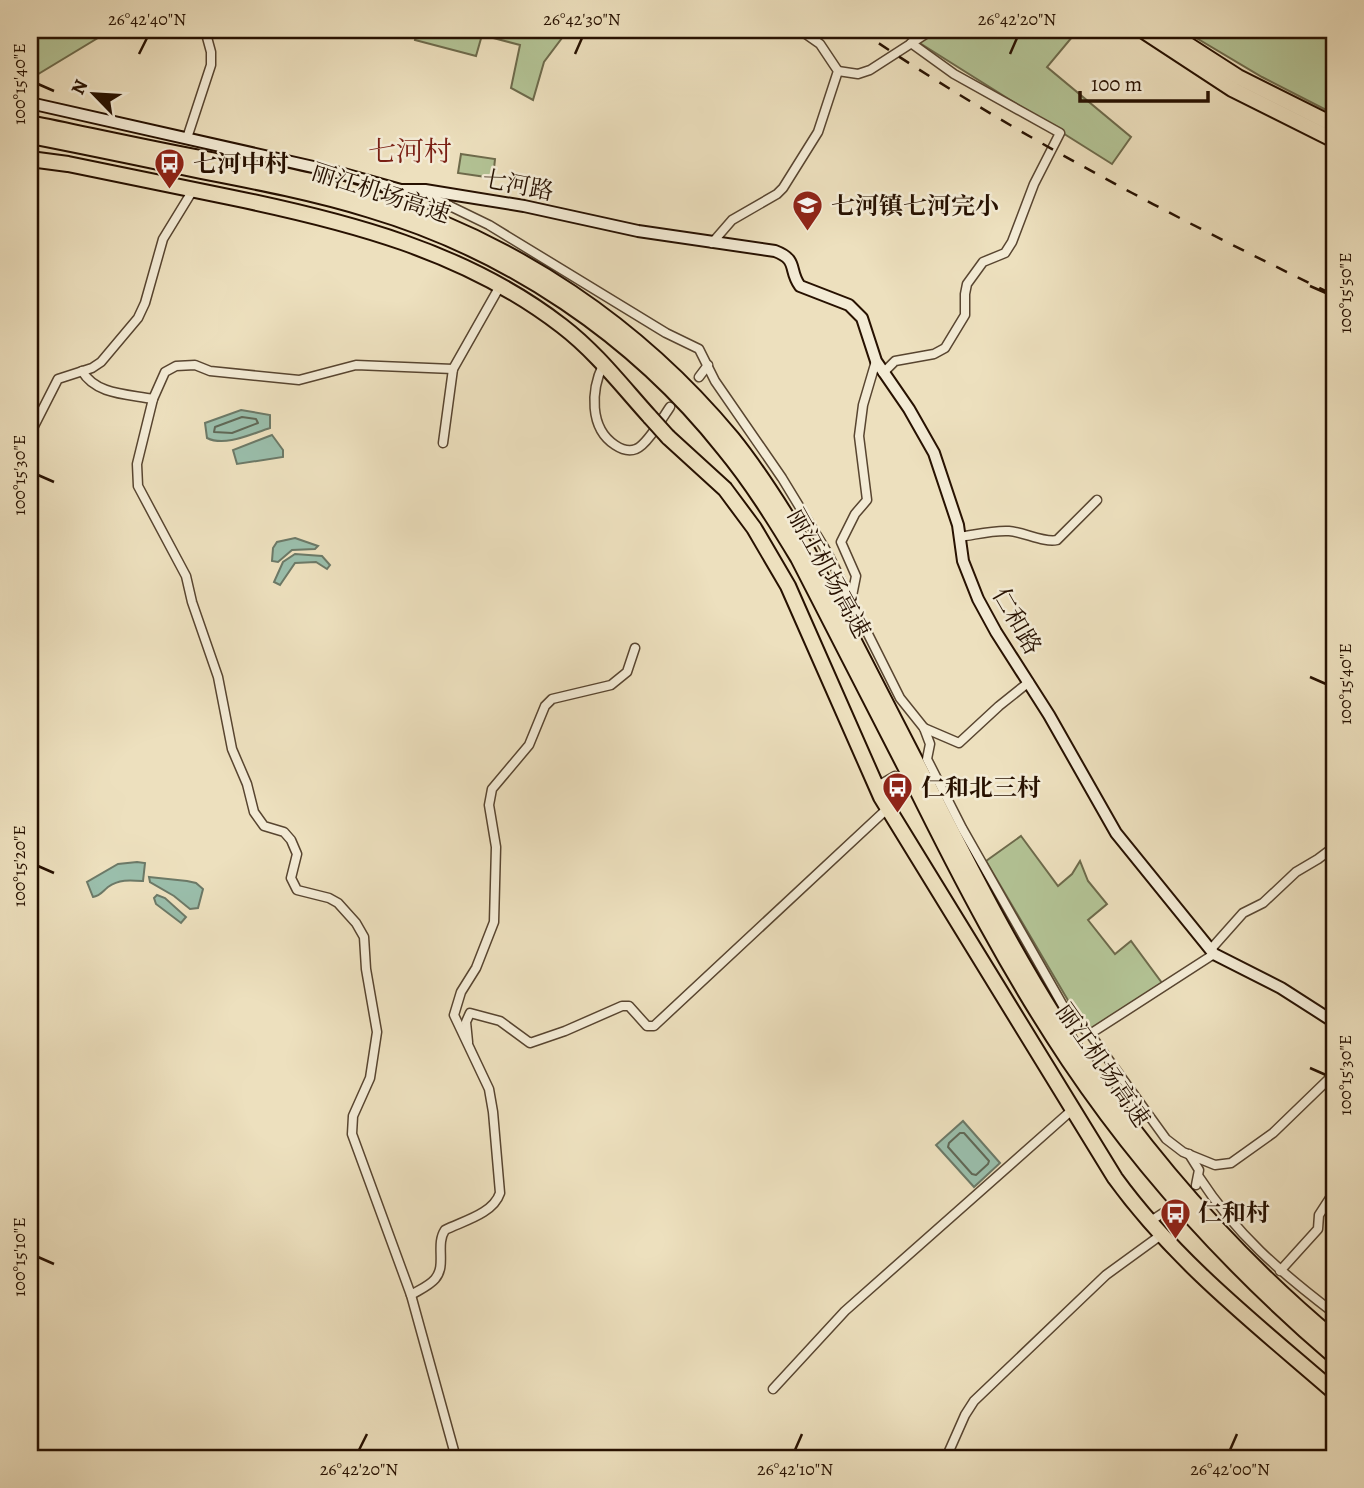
<svg xmlns="http://www.w3.org/2000/svg" width="1364" height="1488" viewBox="0 0 1364 1488" font-family="Alegreya,'Noto Serif SC',serif">
	<style>
		.green { fill: #b3c395; stroke: #6d6a4b; stroke-width: 2 }
		.water { fill: #9abeab; stroke: #6c7967; stroke-width: 2 }
		.lines { fill: none; stroke-linecap: round; stroke-linejoin: round }
		.shore { stroke: #606856; stroke-width: 2 }
		.street-tunnel { stroke: #cfc1a2; stroke-width: 8; stroke-dasharray: 8 4; stroke-linecap: butt }
		.street-casing { stroke: #584530; stroke-width: 11 }
		.secondary-casing { stroke: #271101; stroke-width: 14 }
		.highway-casing { stroke: #271101; stroke-width: 18 }
		.street { stroke: #f3ebd5; stroke-width: 8 }
		.secondary { stroke: #f3ebd5; stroke-width: 10 }
		.highway { stroke: #ede0be; stroke-width: 14 }
		.rail { stroke: #271101; stroke-width: 2.5; stroke-dasharray: 12 12; stroke-linecap: butt }
		.highway-bridge-casing { stroke: #271101; stroke-width: 18; stroke-linecap: butt }
		.highway-bridge { stroke: #ede0be; stroke-width: 14 }
		.ticks { fill: none; stroke: #271101; stroke-width: 2.5 }
		.labels { text-anchor: middle; dominant-baseline: central; stroke-width: 5; stroke-linejoin: round; paint-order: stroke }
		.poi-label { font-size: 24px; font-weight: bold; fill: #271101; stroke: #f3ebd5; text-anchor: start }
		.street-label { font-size: 24px; fill: #271101; stroke: #f3ebd5 }
		.quarter-label { font-size: 28px; fill: #7a1f14; stroke: #f3ebd5 }
		.neatline { fill: none; stroke: #271101; stroke-width: 2.5 }
		.ticks-label { font-size: 18px; text-anchor: middle; fill: #271101 }
	</style>
	<rect width="100%" height="100%" fill="#ede0be"/>
	<filter id="stains"><feTurbulence type="fractalNoise" baseFrequency=".00286" numOctaves="4"/><feColorMatrix values="0 0 0 0 .2 0 0 0 0 .09 0 0 0 0 .02 0 0 0 .5 -.17"/></filter>
	<radialGradient id="worn" r=".72"><stop offset=".6" stop-color="#630" stop-opacity="0"/><stop offset="1" stop-color="#630" stop-opacity=".3"/></radialGradient>
	<g class="green">
		<polygon points="30,30 111,30 30,79"/>
		<polygon points="417,30 568,30 544,62 533,100 511,88 520,45 482,35 476,56 415,40"/>
		<polygon points="899,30 1078,30 1047,67 1131,137 1112,164"/>
		<polygon points="1183,30 1334,30 1334,114 1262,77"/>
		<polygon points="461,154 495,159 493,178 458,173"/>
		<polygon points="1021,836 1058,886 1072,874 1080,861 1088,881 1107,904 1088,920 1115,954 1131,941 1162,983 1091,1029 1079,1019 986,861"/>
	</g>
	<g class="water">
		<path d="M241,410L270,415V428C251,434 225,447 207,438L205,423Z"/>
		<polygon points="272,435 283,450 283,457 237,464 233,450"/>
		<polygon points="295,538 318,546 315,549 292,550 278,562 272,561 273,548 277,542"/>
		<polygon points="295,554 322,556 330,565 327,569 316,562 295,563 280,585 274,582 283,562"/>
		<path d="M137,862L145,863L143,881C130,880 119,879 108,887C102,892 100,896 93,897L87,882L118,864Z"/>
		<polygon points="149,877 187,881 196,883 203,889 198,908 190,909 174,896 150,882"/>
		<polygon points="157,895 165,898 186,917 181,923 156,904 154,898"/>
		<polygon points="963,1121 1000,1163 974,1187 936,1145"/>
	</g>
	<g class="lines">
		<g class="shore">
			<polygon points="242,417 256,419 258,423 232,433 214,432 215,427"/>
			<polygon points="960,1133 964,1133 989,1161 988,1164 976,1175 972,1174 948,1147 949,1143"/>
		</g>
		<polyline class="street-tunnel" points="670,407 699,377"/>
		<defs>
			<g id="street">
				<polyline points="838,71 858,74 870,70 932,30"/>
				<polyline points="187,138 211,65 211,52 205,30"/>
				<polyline points="421,192 489,225 666,333 699,349 715,381 782,478 827,552 900,698 924,728 930,744 927,759 962,828 1070,1018 1090,1034 1166,1139 1183,1152 1215,1165 1231,1163 1273,1133 1334,1074"/>
				<polyline points="712,243 732,220 777,194 783,188 818,132 838,71 820,44 800,30"/>
				<path d="M603,365C591,390 589,428 615,445C621,449 629,452 636,449C647,445 663,417 670,407"/>
				<polyline points="453,369 356,365 299,380 210,371 195,365 176,366 165,372 153,399 137,464 138,486 186,576 192,602 218,677 232,749 247,784 254,812 264,826 284,832 291,840 297,854 291,878 297,890 329,898 338,903 356,923 364,937 366,969 377,1032 370,1078 353,1116 352,1134 411,1295 456,1458"/>
				<path d="M82,371C96,395 128,394 153,399"/>
				<polyline points="883,373 895,361 934,354 945,348 965,315 965,294 967,284 983,262 1005,253 1012,242 1034,184 1060,133 954,74 911,43"/>
				<polyline points="699,377 708,365"/>
				<polyline points="30,434 58,379 92,368 101,362 138,318 145,303 163,239 193,190"/>
				<polyline points="443,443 453,369 500,286"/>
				<path d="M959,537C975,535 992,530 1009,531C1024,532 1044,543 1057,540L1097,500"/>
				<polyline points="852,596 856,576 841,542 855,514 867,500 859,436 863,405 876,361"/>
				<polyline points="924,728 959,743 999,706 1029,682"/>
				<polyline points="876,787 895,776"/>
				<polyline points="1211,949 1243,913 1263,903 1296,872 1318,859 1334,847"/>
				<polyline points="1090,1034 1214,954"/>
				<polyline points="468,1042 466,1022 470,1013 500,1021 530,1043 565,1031 622,1006 629,1006 647,1026 654,1026 888,808"/>
				<polyline points="1189,1154 1199,1170 1196,1185"/>
				<path d="M1199,1177C1236,1234 1280,1272 1334,1313"/>
				<polyline points="1149,1222 1166,1211"/>
				<polyline points="1280,1271 1318,1229 1319,1215 1330,1198 1334,1202"/>
				<path d="M411,1295C419,1290 429,1286 435,1279C447,1265 435,1245 445,1230C463,1221 493,1214 500,1193L493,1112L489,1089L454,1015L461,992L476,968L494,922L496,847L489,805L492,789L529,745L545,706L552,699L611,685L627,672L635,648"/>
				<polyline points="773,1389 845,1311 1072,1110"/>
				<polyline points="946,1458 965,1415 974,1401 1106,1275 1161,1235"/>
			</g>
			<path id="secondary" d="M30,103L340,173L401,190H425L524,206L638,231L775,251C799,260 788,270 800,286L849,305L862,318L876,361L909,409L934,453L958,525L963,561L978,599L996,632L1049,715L1116,833L1214,954L1281,988L1334,1022"/>
			<g id="highway">
				<polyline points="1142,30 1232,89 1334,140"/>
				<polyline points="1165,30 1238,77 1334,125"/>
				<path d="M30,123C89,135 147,148 206,159C263,171 321,181 376,199C515,242 639,326 732,438C761,474 785,513 808,552C848,629 888,706 927,783C974,876 1022,970 1080,1056C1151,1160 1238,1259 1334,1339"/>
				<path d="M30,136C87,147 144,159 201,171C258,182 315,193 370,210C508,251 635,336 724,449C752,483 775,520 798,558C837,633 875,709 914,784C961,879 1010,973 1069,1061C1143,1171 1234,1270 1334,1356"/>
				<path d="M30,159L68,164C121,175 175,186 229,197C346,221 465,251 562,326C596,352 622,386 650,417"/>
				<path d="M668,437L725,489L754,528L788,586L881,797L1115,1178C1176,1262 1257,1325 1334,1392"/>
			</g>
		</defs>
		<use href="#street" class="street-casing"/>
		<use href="#secondary" class="secondary-casing"/>
		<use href="#highway" class="highway-casing"/>
		<use href="#street" class="street"/>
		<use href="#secondary" class="secondary"/>
		<use href="#highway" class="highway"/>
		<path class="rail" d="M859,30C1009,132 1171,216 1334,295"/>
		<defs>
			<polyline id="highway-bridge" points="650,417 668,437"/>
		</defs>
		<use href="#highway-bridge" class="highway-bridge-casing"/>
		<use href="#highway-bridge" class="highway-bridge"/>
	</g>
	<path class="ticks" d="M139,54L147,38M575,54L582,38M1010,54L1017,38M38,84L54,91M1310,286L1326,293M38,475L54,482M1310,677L1326,684M38,866L54,873M1310,1068L1326,1075M38,1257L54,1264M359,1450L367,1434M795,1450L802,1434M1230,1450L1237,1434"/>
	<defs>
		<symbol id="bus-pin" viewBox="-11 -11 22 30"><path d="M0 17L-7.5 6A9.5 9.5 0 1 1 7.5 6Z" fill="#8f2418" stroke="#f3ebd5"/><path d="M-5-6H5V4H4V6H2V4H-2V6H-4V4H-5ZM-3.5-4V0h7V-4ZM-3.5 1.2v1.5H-2V1.2ZM2 1.2v1.5H3.5V1.2Z" fill="#fff"/></symbol>
		<symbol id="school-pin" viewBox="-11 -11 22 30"><path d="M0 17L-7.5 6A9.5 9.5 0 1 1 7.5 6Z" fill="#8f2418" stroke="#f3ebd5"/><path d="M0-5L7-2L0 1L-7-2ZM-4 1L0 2.5L4 1V4Q0 6-4 4Z" fill="#fff"/></symbol>
	</defs>
	<g fill-rule="evenodd">
		<use href="#bus-pin" x="152" y="146" width="35" height="47"/>
		<use href="#school-pin" x="790" y="188" width="35" height="47"/>
		<use href="#bus-pin" x="880" y="770" width="35" height="47"/>
		<use href="#bus-pin" x="1158" y="1196" width="35" height="47"/>
	</g>
	<g class="labels">
		<g class="poi-label">
			<text x="193" y="164">七河中村</text>
			<text x="831" y="206">七河镇七河完小</text>
			<text x="921" y="788">仁和北三村</text>
			<text x="1198" y="1213">仁和村</text>
		</g>
		<g class="street-label">
			<text transform="translate(518 185) rotate(11)">七河路</text>
			<text transform="translate(381 193) rotate(18)">丽江机场高速</text>
			<text transform="translate(829 573) rotate(61)">丽江机场高速</text>
			<text transform="translate(1017 621) rotate(60)">仁和路</text>
			<text transform="translate(1103 1065) rotate(55)">丽江机场高速</text>
		</g>
		<g class="quarter-label">
			<text x="410" y="152">七河村</text>
		</g>
	</g>
	<rect width="1364" height="1488" fill="none" stroke="#ede0be" stroke-width="77"/>
	<g transform="translate(94 94) rotate(295)" stroke="#f3ebd5" stroke-width="5" paint-order="stroke">
	<path d="M0-5L12 26L0 18L-12 26Z" fill="#271101"/>
	<text y="-10" font-size="19" font-weight="bold" text-anchor="middle" fill="#271101">N</text>
	</g>
	<path d="M1080 91v10h128v-10" fill="none" stroke="#271101" stroke-width="3.5"/>
	<text x="1091" y="91" font-size="21" fill="#271101" stroke="#f3ebd5" stroke-width="5" paint-order="stroke">100 m</text>
	<rect x="38" y="38" width="1288" height="1412" class="neatline"/>
	<g class="ticks-label">
		<text x="147" y="25">26°42'40"N</text>
		<text x="582" y="25">26°42'30"N</text>
		<text x="1017" y="25">26°42'20"N</text>
		<text transform="translate(19 84) rotate(-90)" y="6">100°15'40"E</text>
		<text transform="translate(1345 293) rotate(-90)" y="6">100°15'50"E</text>
		<text transform="translate(19 475) rotate(-90)" y="6">100°15'30"E</text>
		<text transform="translate(1345 684) rotate(-90)" y="6">100°15'40"E</text>
		<text transform="translate(19 866) rotate(-90)" y="6">100°15'20"E</text>
		<text transform="translate(1345 1075) rotate(-90)" y="6">100°15'30"E</text>
		<text transform="translate(19 1257) rotate(-90)" y="6">100°15'10"E</text>
		<text x="359" y="1475">26°42'20"N</text>
		<text x="795" y="1475">26°42'10"N</text>
		<text x="1230" y="1475">26°42'00"N</text>
	</g>
	<rect width="100%" height="100%" filter="url(#stains)"/>
	<rect width="100%" height="100%" fill="url(#worn)"/>
</svg>
